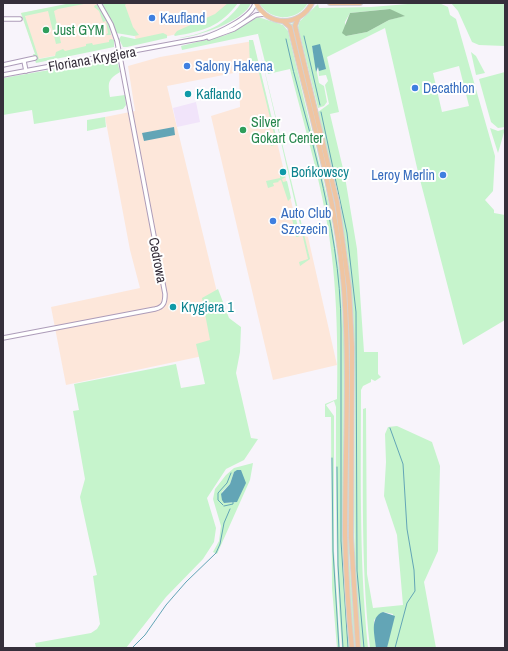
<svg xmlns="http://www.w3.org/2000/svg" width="508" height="651" viewBox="0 0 508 651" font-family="'Archivo Narrow',sans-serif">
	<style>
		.commercial { fill: #fde7da }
		.built { fill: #f1e4fa }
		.green { fill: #c6f4cc; fill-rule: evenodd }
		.forest { fill: #93bf99 }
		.water { fill: #63a5b6 }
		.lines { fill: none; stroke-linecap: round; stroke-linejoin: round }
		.stream { stroke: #63a5b6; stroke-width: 1 }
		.minor-casing { stroke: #ad9cb9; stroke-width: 5.5 }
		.major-casing { stroke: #d3d1d4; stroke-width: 6 }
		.minor { stroke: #fff; stroke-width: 3.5 }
		.major { stroke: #efc5a2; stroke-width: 4 }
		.shop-dot { fill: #3f7fe0; stroke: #fff; stroke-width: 1.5 }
		.leisure-dot { fill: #2e9e5b; stroke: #fff; stroke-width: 1.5 }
		.culture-dot { fill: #0f9aa8; stroke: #fff; stroke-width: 1.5 }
		.labels { text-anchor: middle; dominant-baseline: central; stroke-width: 4; stroke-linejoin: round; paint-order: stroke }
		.shop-label { font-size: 14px; fill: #366cbe; stroke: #fff; text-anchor: start }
		.leisure-label { font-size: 14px; fill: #27864d; stroke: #fff; text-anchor: start }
		.street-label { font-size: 14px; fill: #362f3b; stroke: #fff }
		.culture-label { font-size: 14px; fill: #0d838f; stroke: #fff; text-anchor: start }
	</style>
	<rect width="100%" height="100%" fill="#f8f4fb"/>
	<g class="commercial">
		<polygon points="74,3 96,3 107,20 114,42 91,49 37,59 21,13"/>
		<polygon points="124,3 230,3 224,9 186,32 137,43"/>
		<polygon points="253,41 299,234 308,237 337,365 273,380 211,116 240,107 239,72 167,86 231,350 66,385 51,307 140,288 130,250 105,117 135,111 128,66 160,57"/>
	</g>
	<polygon class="built" points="196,102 200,122 177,127 173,108"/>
	<g class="green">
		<polygon points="71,3 89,3 58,9 54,11 61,43 56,44 48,11 25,16 39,59 55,56 56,52 63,49 65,51 86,46 86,44 92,43 93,45 109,42 109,40 111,39 114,40 114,47 36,63 33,54 35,54 21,13"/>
		<polygon points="102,3 127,3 125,5 133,27 139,35 134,36 116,33"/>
		<path d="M228,3H238C220,27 203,31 175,36L174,35L177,31L215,14Z"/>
		<path d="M241,3H251C245,21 197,37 179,38C206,33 225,26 241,3Z"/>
		<path d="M259,3H308C297,22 271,22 259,3Z"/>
		<path d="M420,3H439L448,7L450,15L456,19L495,156L493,191L485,200L494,210V213L505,215V320L463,345L418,172L385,28L327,57L339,112L330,114L345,177L357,249L364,352H378V374L381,377L375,381L371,379V382L363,386L361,390C361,476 359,562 368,648H361C348,536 359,424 353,312C349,244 334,178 318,112L329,104L325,85L328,81L326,75L319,76L318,66L324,61L312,46L319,83L324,86L327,102L324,106L318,108L298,27L300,21L318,4L319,8L371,7ZM389,9L404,16L389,20L367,32L346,36L345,22L350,13ZM459,66L469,106L442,112L433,73Z"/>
		<polygon points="451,3 505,3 505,46 479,45 472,42 458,11"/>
		<polygon points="95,5 97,5 109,24 111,35 106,35 108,33 106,21 103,22 99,11 94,7"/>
		<path d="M258,17L283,25L288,31L329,205L340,275L344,342L343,540L350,648H342C335,568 336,487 336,407L334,401L326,405L334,416V551L340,648H337L332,588L331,417H325V404L337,399C338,337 337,277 326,217C317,167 302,118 290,69L268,74L258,34L262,33L182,50L181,46L226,35Z"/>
		<polygon points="294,23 332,188 345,270 350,342 349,554 356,648 354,648 347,554 348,342 340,240 290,24"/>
		<polygon points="163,33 167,35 167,38 127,47 123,47 119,39 121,36 135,39"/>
		<polygon points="249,40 253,40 254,44 278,144 271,146 270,143 274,144 275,138 259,73 256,68 250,68"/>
		<polygon points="259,47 310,259 300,266 299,262 308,259"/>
		<polygon points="471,52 476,56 485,73 476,75"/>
		<path d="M113,59L117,61L120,72C107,80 108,83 110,97L125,95L126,105L123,109L34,124L32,110L3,115V78Z"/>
		<polygon points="505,72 505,127 498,128 491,122 479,79"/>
		<polygon points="105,117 106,127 87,131 87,120"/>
		<polygon points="490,128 498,131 505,129 498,153"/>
		<polygon points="280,175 286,177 282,179 283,182 287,181 291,198 288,201 281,180 278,181 279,182 273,183 274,186 268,188 266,181 280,178"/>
		<polygon points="290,209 294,211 300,235 298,237 296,237"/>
		<polygon points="218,289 229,318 241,327 240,352 236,373 251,438 258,439 244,460 226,469 207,498 216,528 214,542 203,559 166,597 126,648 36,648 35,643 91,633 97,629 100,624 93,576 97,575 80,497 85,479 73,411 79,410 74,384 176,364 181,388 205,384 196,344 210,340 202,298"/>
		<path d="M366,408L367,574L373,608L403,605L397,535L384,496L386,462L385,434L388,427L397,426L432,442L440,466L438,551L424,582L436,648H387L393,614L383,612L374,620L376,648H370C361,568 363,489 363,409Z"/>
		<path d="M253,463L250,480L217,554L213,552L219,541L221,526L213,499L215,489L226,475L234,468ZM234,472L237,502L224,503L222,492L230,484Z"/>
	</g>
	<polygon class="forest" points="390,9 405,16 389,20 367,32 346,36 342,33 350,13"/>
	<g class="water">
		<polygon points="320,44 326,69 319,71 318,67 316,72 312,46"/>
		<polygon points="174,127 175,135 144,141 142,133"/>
		<polygon points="237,470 241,470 246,483 237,502 224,503 222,500 221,494 230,484 234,472"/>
		<path d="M383,612L395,616L387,648H376C375,636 369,617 383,612Z"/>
	</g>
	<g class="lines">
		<g class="stream">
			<polyline points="304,36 320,105"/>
			<path d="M286,39C295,83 309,125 319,169C331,221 341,275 341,329V541L348,648"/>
			<polyline points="321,112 347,233 356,312 357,571 364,648"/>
			<polyline points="390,428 403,464 407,529 414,570 415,591 407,603 395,648"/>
			<polyline points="332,458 333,551 339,648"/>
			<polyline points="337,467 338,565 343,648"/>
			<polyline points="223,505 218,500 218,493 227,483 231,473"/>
			<polyline points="224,506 233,504 233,502"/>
			<polyline points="132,648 145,635 166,605 186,582 216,553 220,544 224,523 230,509"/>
		</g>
		<defs>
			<g id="minor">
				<polyline points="3,19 20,19"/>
				<polyline points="209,38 234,29 256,15 264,14"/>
				<polyline points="24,61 26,71"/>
				<polyline points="3,65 35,58"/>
				<path d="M3,75L203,38C216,34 252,18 255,3"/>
				<path d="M3,338L155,309C164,307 165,302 165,294L117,41L111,24L99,3"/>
			</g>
			<g id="major">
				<path d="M256,3C268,27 300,27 312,3"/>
				<polyline points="330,3 360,3"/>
				<polyline points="298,18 295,26 337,202 349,288 352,347 351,537 358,648"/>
				<path d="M283,21L290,27C310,113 337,201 344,289C350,371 345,453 345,535C346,573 348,610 352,648"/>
			</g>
		</defs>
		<use href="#minor" class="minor-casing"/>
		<use href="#major" class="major-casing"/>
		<use href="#minor" class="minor"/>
		<use href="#major" class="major"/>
	</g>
	<g class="shop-dot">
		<circle cx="152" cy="18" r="4"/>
		<circle cx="187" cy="66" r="4"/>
		<circle cx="415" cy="88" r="4"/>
		<circle cx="443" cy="175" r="4"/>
		<circle cx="273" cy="221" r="4"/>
	</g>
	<g class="leisure-dot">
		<circle cx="46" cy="30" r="4"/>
		<circle cx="243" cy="130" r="4"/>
	</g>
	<g class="culture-dot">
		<circle cx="188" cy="94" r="4"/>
		<circle cx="283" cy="172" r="4"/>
		<circle cx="173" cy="307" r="4"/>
	</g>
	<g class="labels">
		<g class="shop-label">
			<text x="160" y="18">Kaufland</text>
			<text x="195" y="66">Salony Hakena</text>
			<text x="423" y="88">Decathlon</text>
			<text x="435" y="175" text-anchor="end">Leroy Merlin</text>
			<text x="281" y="213">Auto Club<tspan x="281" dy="16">Szczecin</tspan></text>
		</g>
		<g class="leisure-label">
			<text x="54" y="30">Just GYM</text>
			<text x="251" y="122">Silver<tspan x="251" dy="16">Gokart Center</tspan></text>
		</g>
		<g class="street-label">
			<text transform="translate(92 59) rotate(-10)">Floriana Krygiera</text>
			<text transform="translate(158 260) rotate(79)">Cedrowa</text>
		</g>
		<g class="culture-label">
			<text x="196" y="94">Kaflando</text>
			<text x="291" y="172">Bońkowscy</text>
			<text x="181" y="307">Krygiera 1</text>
		</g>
	</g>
	<rect width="508" height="651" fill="none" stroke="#362f3b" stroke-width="8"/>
</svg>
